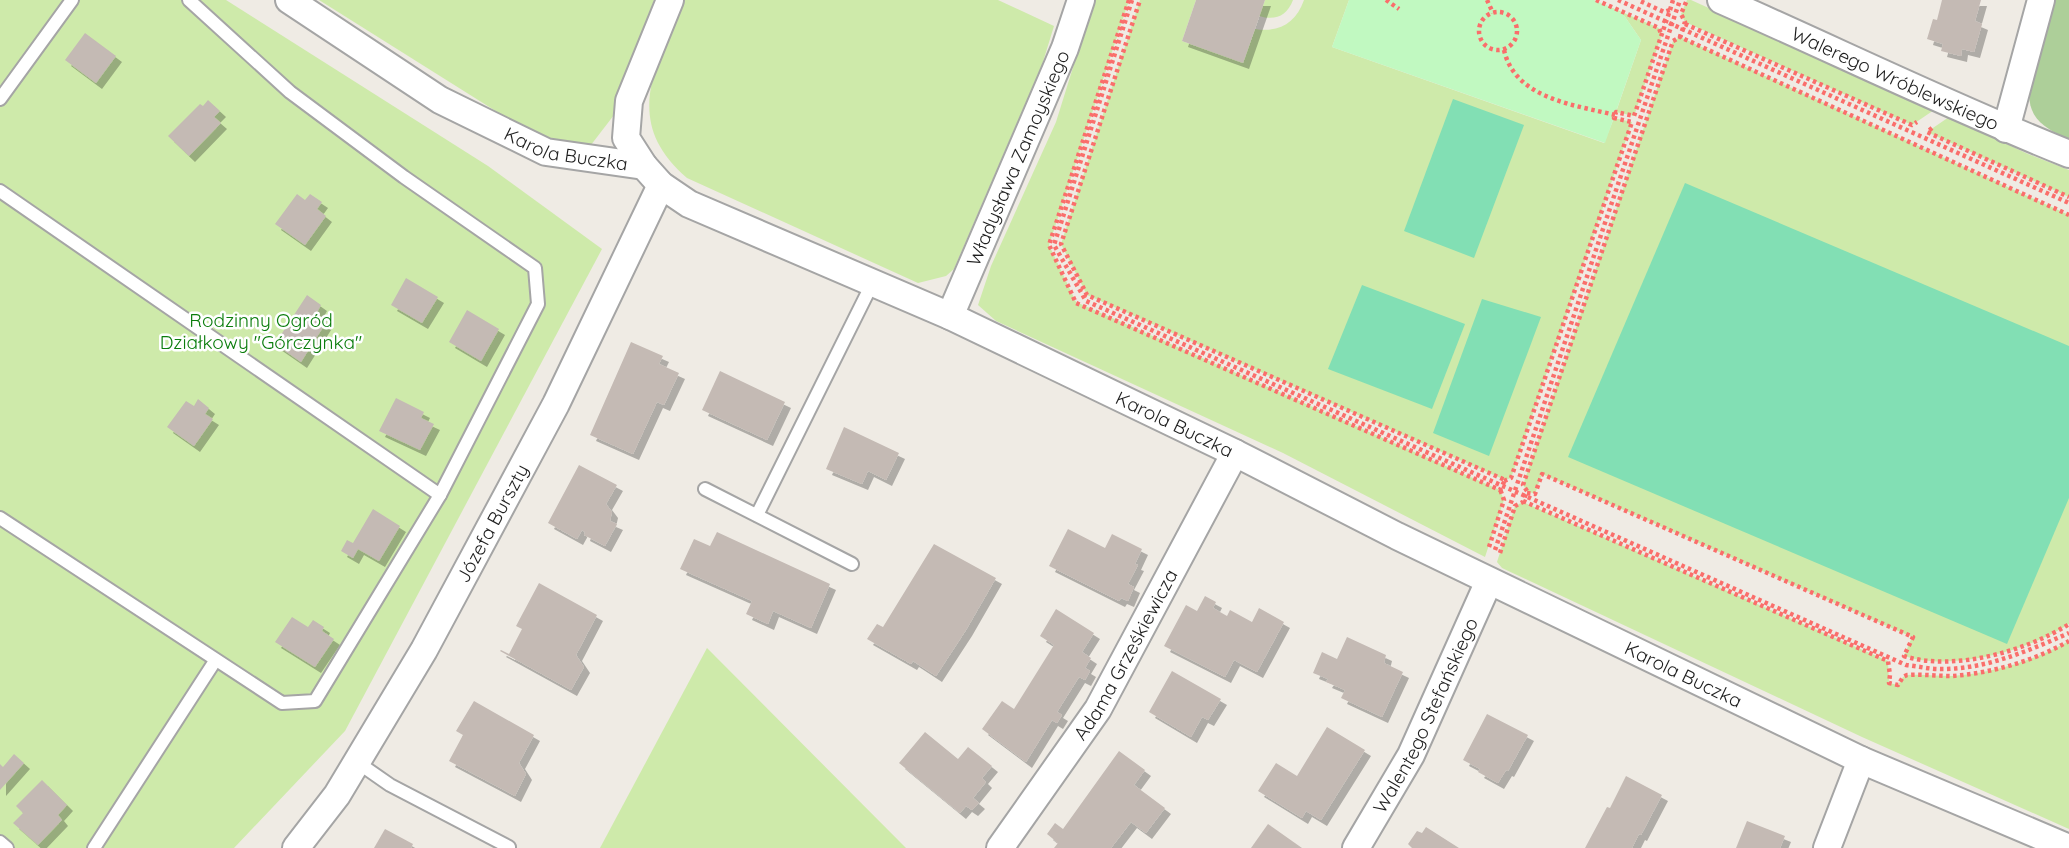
<svg xmlns="http://www.w3.org/2000/svg" width="2069" height="848" viewBox="0 0 2069 848" font-family="Quicksand,sans-serif">
	<style>
		.grass { fill: #ceeaaa }
		.forest { fill: #adcf99 }
		.park { fill: #c1f9c1 }
		.pitch { fill: #82dfb4 }
		.building { fill: #c4bab4; filter: url(#shadow) }
		.lines { fill: none; stroke-linecap: round; stroke-linejoin: round }
		.lane-casing { stroke: #a5a5a5; stroke-width: 16 }
		.street-casing { stroke: #a5a5a5; stroke-width: 30 }
		.path { stroke: #fa6e6b; stroke-width: 4.5; stroke-dasharray: 3.5 3.5; stroke-linecap: butt }
		.lane { stroke: #fff; stroke-width: 12 }
		.street { stroke: #fff; stroke-width: 26 }
		.labels { text-anchor: middle; dominant-baseline: central; stroke-width: 5; stroke-linejoin: round; paint-order: stroke }
		.street-label { font-size: 19px; fill: #1e1e1e; stroke: #fff }
		.park-label { font-size: 19px; fill: #0b7d0c; stroke: #fff }
	</style>
	<defs>
		<filter id="shadow"><feDropShadow dx="6" dy="6" stdDeviation="0" flood-color="#0004"/></filter>
	</defs>
	<rect width="100%" height="100%" fill="#efebe4"/>
	<g class="grass">
		<polygon points="0,0 226,0 488,166 602,249 345,731 234,848 0,848"/>
		<polygon points="319,0 654,0 614,115 584,154 513,122"/>
		<path d="M684,0H998L1054,26L1042,65L954,269L946,276L918,283L687,178C621,121 656,66 684,0Z"/>
		<polygon points="1094,0 1129,0 1049,245 1076,302 1500,490 1504,500 1485,557 1283,453 996,321 978,305 991,266 1056,122"/>
		<path d="M1140,0H1196L1182,41L1243,62L1255,29C1279,33 1296,23 1304,0H1349L1332,47L1604,143L1614,118L1632,122L1511,478L1505,480L1087,295L1061,244Z"/>
		<path d="M1265,0H1293C1287,16 1275,21 1259,16Z"/>
		<polygon points="1594,0 1659,28 1662,34 1634,116 1616,112 1641,40 1623,14"/>
		<polygon points="1687,0 1691,0 1934,110 1912,125 1685,22 1681,14"/>
		<path d="M1680,37L2069,215V624C2028,651 1952,672 1904,656L1912,637L1542,474L1535,494L1527,491L1523,485L1673,41Z"/>
		<polygon points="1949,117 2028,154 2069,170 2069,197 1927,132"/>
		<path d="M1523,502L1888,661L1889,683L1898,685L1903,677L1907,675C1922,674 1937,676 1952,676C1992,673 2034,661 2069,641V829L1862,737L1502,568L1497,562L1515,506Z"/>
		<polygon points="707,648 906,848 600,848"/>
	</g>
	<path class="forest" d="M2055,0H2069V139C2023,121 2024,99 2037,57C2043,38 2049,19 2055,0Z"/>
	<polygon class="park" points="1349,0 1594,0 1623,14 1641,40 1605,143 1332,47"/>
	<g class="pitch">
		<polygon points="1453,99 1524,125 1474,258 1404,231"/>
		<polygon points="1685,183 2069,346 2069,498 2007,644 1568,457"/>
		<polygon points="1362,285 1465,324 1432,409 1328,369"/>
		<polygon points="1482,299 1541,317 1489,456 1433,433"/>
	</g>
	<g class="building">
		<polygon points="1196,0 1265,0 1243,63 1182,41"/>
		<polygon points="1942,0 1981,0 1975,21 1982,24 1974,52 1962,49 1961,56 1941,51 1943,44 1927,39 1933,19 1937,20"/>
		<polygon points="85,33 116,56 96,83 65,60"/>
		<polygon points="208,100 220,111 214,117 221,123 189,156 168,136 200,104 203,106"/>
		<polygon points="297,194 305,200 310,194 322,202 317,209 326,216 305,245 275,224"/>
		<polygon points="406,278 438,297 422,323 391,305"/>
		<polygon points="307,295 321,305 316,314 327,321 301,362 275,344"/>
		<polygon points="467,310 499,329 481,361 449,342"/>
		<polygon points="631,342 663,356 659,364 679,373 664,405 657,402 633,454 590,435"/>
		<polygon points="720,371 785,402 767,440 702,410"/>
		<polygon points="396,398 424,412 421,418 434,424 420,450 379,431"/>
		<polygon points="198,399 209,408 205,414 213,419 194,446 167,427 186,401 194,406"/>
		<polygon points="844,427 899,453 886,480 868,471 862,484 826,469"/>
		<polygon points="579,465 617,485 606,504 612,512 610,521 617,524 605,546 584,535 585,532 582,530 577,539 548,523"/>
		<polygon points="373,509 400,526 379,561 358,549 353,558 341,551 347,540 353,543"/>
		<polygon points="1068,529 1105,548 1112,534 1142,549 1135,564 1138,565 1128,584 1134,587 1128,601 1121,598 1119,601 1049,566"/>
		<polygon points="717,532 830,584 811,628 773,611 768,624 746,614 752,601 680,569 694,539 710,546"/>
		<polygon points="934,544 996,578 966,630 936,676 913,661 911,664 867,639 877,624 883,627"/>
		<polygon points="539,583 597,615 576,655 584,667 571,690 500,651 501,650 509,654 522,629 516,626"/>
		<polygon points="1205,596 1216,602 1213,608 1227,616 1230,610 1252,622 1259,608 1284,622 1257,672 1234,660 1225,677 1164,646 1186,605 1197,611"/>
		<polygon points="1056,609 1094,633 1082,652 1091,658 1085,668 1090,671 1085,680 1079,677 1057,712 1062,715 1057,723 1052,720 1026,762 982,729 1002,701 1014,709 1054,645 1040,636"/>
		<polygon points="292,617 308,627 313,620 324,627 322,631 334,639 315,667 275,642"/>
		<polygon points="1347,637 1386,655 1384,663 1403,672 1382,717 1341,698 1345,690 1326,682 1328,679 1313,673 1322,652 1337,659"/>
		<polygon points="1172,671 1221,699 1208,720 1202,717 1191,737 1149,712"/>
		<polygon points="474,701 534,735 519,763 526,774 515,796 449,761 463,735 456,731"/>
		<polygon points="1487,714 1528,735 1508,771 1506,770 1498,783 1478,772 1480,769 1463,760"/>
		<polygon points="1327,727 1365,750 1321,820 1306,811 1302,818 1258,791 1276,763 1297,776"/>
		<polygon points="925,732 958,759 968,747 992,766 982,778 986,782 973,798 979,803 972,810 966,806 960,813 899,763"/>
		<polygon points="1119,751 1145,770 1134,785 1165,808 1146,833 1131,822 1111,848 1054,848 1058,843 1047,834 1055,823 1063,829"/>
		<polygon points="14,754 24,763 0,790 0,764 3,767"/>
		<polygon points="1626,776 1662,795 1641,835 1639,834 1632,848 1585,848 1607,807 1610,808"/>
		<polygon points="42,780 67,805 58,815 62,820 38,845 13,823 23,813 16,806"/>
		<polygon points="1747,821 1785,836 1780,848 1736,848"/>
		<polygon points="1268,824 1302,848 1251,848"/>
		<polygon points="1426,827 1459,848 1412,848 1408,844 1417,831 1422,833"/>
		<polygon points="385,829 413,844 411,848 374,848"/>
	</g>
	<g class="lines">
		<defs>
			<g id="lane">
				<polyline points="0,99 72,0"/>
				<polyline points="0,191 440,495"/>
				<polyline points="705,489 852,564"/>
				<polyline points="757,515 873,282"/>
				<polyline points="0,518 282,703 315,701 440,495 538,304 535,268 404,177 290,92 189,0"/>
				<polyline points="357,762 390,785 509,847"/>
				<polyline points="0,842 7,848"/>
				<polyline points="94,848 215,661"/>
			</g>
			<g id="street">
				<path id="s1" d="M289,0L440,100L546,152L644,166"/>
				<path id="s2" d="M670,0L629,101L626,138L644,166L661,185L689,204L950,316L1235,453L1397,536L1861,760L2069,848"/>
				<path id="s3" d="M1721,0C1837,51 1951,107 2069,154"/>
				<polyline points="2006,129 2041,0"/>
				<path id="s4" d="M950,316L1065,48L1081,0"/>
				<path id="s5" d="M296,848L337,795L424,650L556,404L661,185"/>
				<path id="s6" d="M1000,848L1098,709L1235,453"/>
				<path id="s7" d="M1356,848L1411,755L1489,581"/>
				<polyline points="1827,848 1861,760"/>
			</g>
		</defs>
		<use href="#lane" class="lane-casing"/>
		<use href="#street" class="street-casing"/>
		<g class="path">
			<polyline points="1129,0 1049,245 1076,303 1500,490 1505,480 1087,295 1061,244 1140,0"/>
			<path d="M1132,0L1054,245L1086,301L1906,665C1917,666 1928,669 1939,669C1984,670 2028,651 2069,633"/>
			<polyline points="1386,0 1399,9"/>
			<polyline points="1487,0 1493,13"/>
			<polyline points="1596,0 1659,28 1661,34"/>
			<polyline points="1618,0 2069,203"/>
			<polyline points="1670,10 1673,0"/>
			<circle cx="1498" cy="31" r="19"/>
			<polyline points="1685,24 1912,125 1917,122"/>
			<polyline points="1681,35 1680,37 2069,215"/>
			<path d="M1504,50C1515,99 1575,105 1615,115"/>
			<polyline points="1932,128 1927,132 2069,197"/>
			<polyline points="1504,481 1511,478 1632,122 1614,118 1616,112 1634,116 1670,10 1664,12 1638,0"/>
			<path d="M1527,493L1535,494L1542,474L1913,637L1904,656C1953,672 2027,651 2069,624"/>
			<path d="M1523,501L1888,661L1890,675L1889,683L1898,685L1903,677L1907,675C1922,674 1937,676 1952,676C1992,673 2034,661 2069,641"/>
			<polyline points="1489,547 1504,500 1500,489"/>
			<polyline points="1495,550 1680,0"/>
			<polyline points="1500,553 1515,506 1523,502 1527,491 1523,485 1673,41 1680,37 1685,22 1681,14 1687,0"/>
		</g>
		<use href="#lane" class="lane"/>
		<use href="#street" class="street"/>
	</g>
	<g class="labels">
		<g class="street-label">
			<text stroke="none"><textPath href="#s3" startOffset="191">Walerego Wróblewskiego</textPath></text>
			<text stroke="none"><textPath href="#s1" startOffset="318">Karola Buczka</textPath></text>
			<text stroke="none"><textPath href="#s4" startOffset="172">Władysława Zamoyskiego</textPath></text>
			<text stroke="none"><textPath href="#s2" startOffset="772">Karola Buczka</textPath></text>
			<text stroke="none"><textPath href="#s5" startOffset="380">Józefa Burszty</textPath></text>
			<text stroke="none"><textPath href="#s6" startOffset="231">Adama Grześkiewicza</textPath></text>
			<text stroke="none"><textPath href="#s2" startOffset="1339">Karola Buczka</textPath></text>
			<text stroke="none"><textPath href="#s7" startOffset="150">Walentego Stefańskiego</textPath></text>
		</g>
		<g class="park-label">
			<text x="261" y="320">Rodzinny Ogród<tspan x="261" dy="22">Działkowy "Górczynka"</tspan></text>
		</g>
	</g>
</svg>
